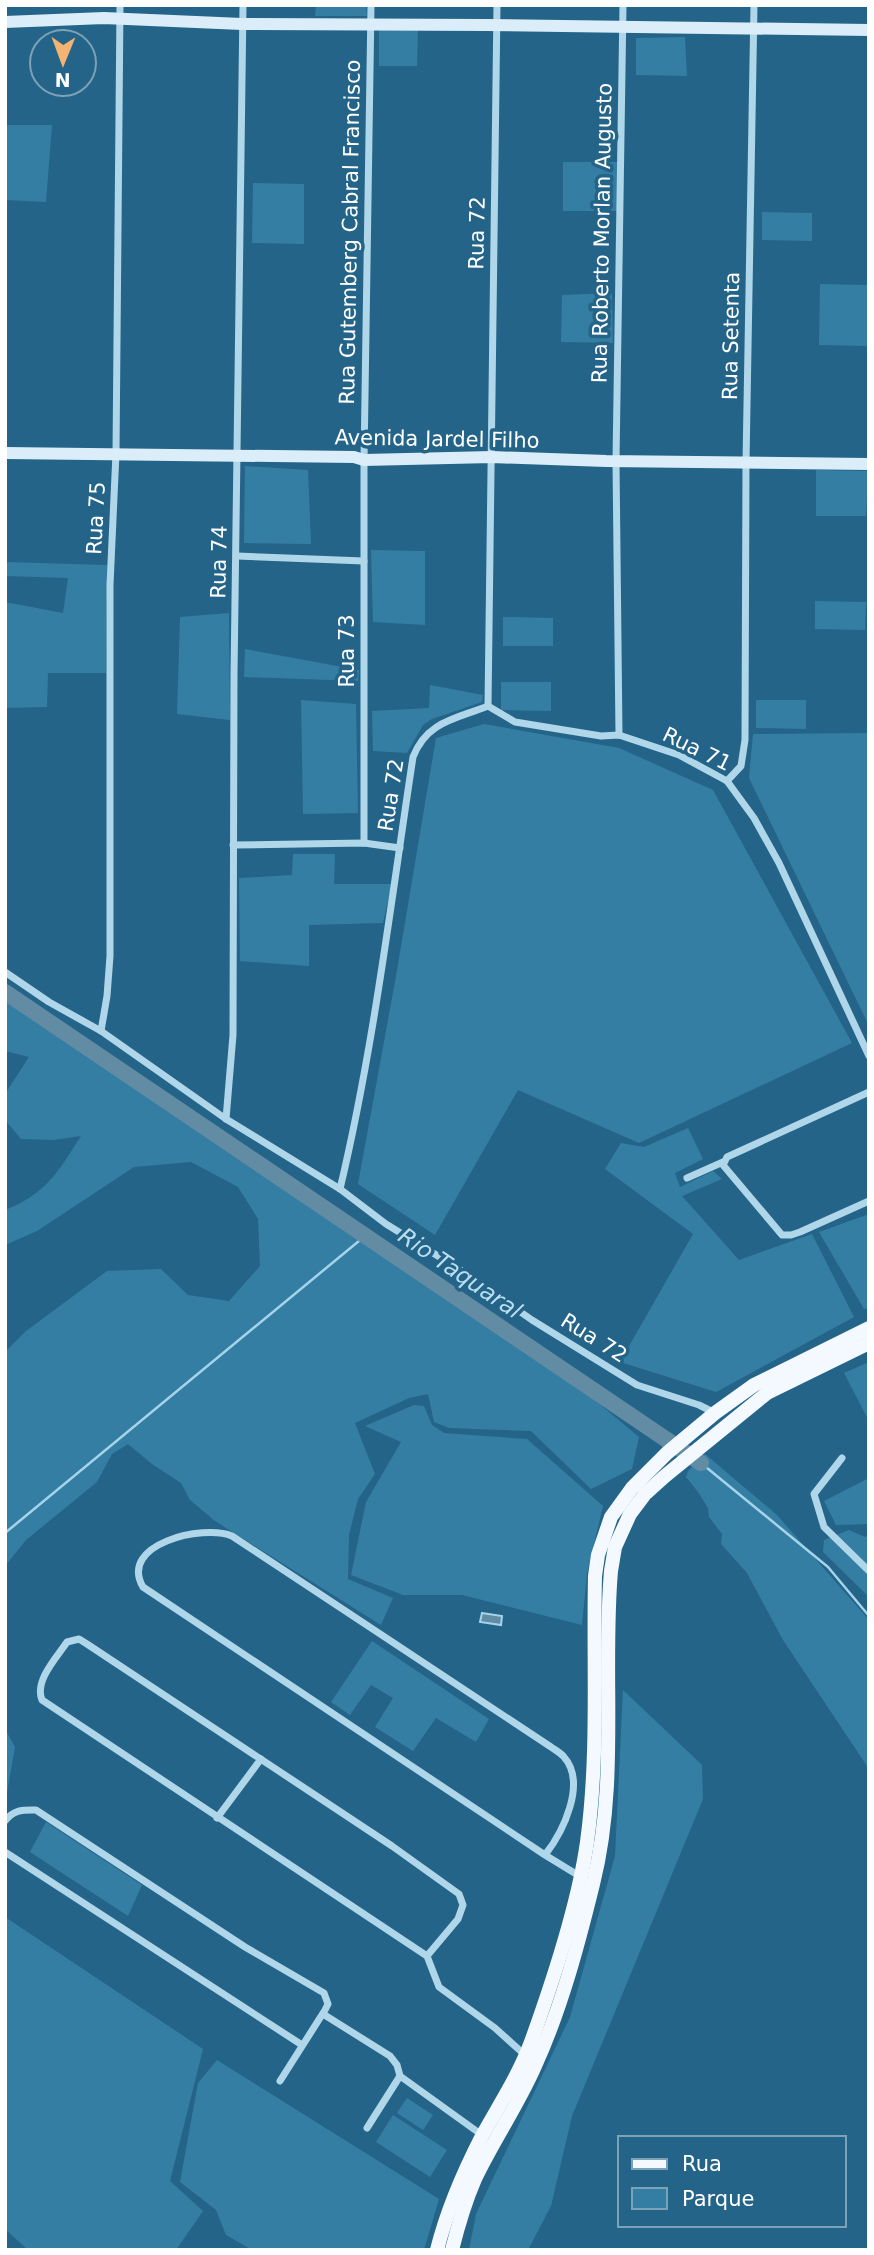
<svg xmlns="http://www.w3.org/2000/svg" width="874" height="2255" viewBox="0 0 874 2255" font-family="'DejaVu Sans',sans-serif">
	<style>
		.green { fill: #357ea3 }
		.water { fill: #618ca4; stroke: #a4d3ea; stroke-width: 2 }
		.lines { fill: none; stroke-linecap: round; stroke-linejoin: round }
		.stream { stroke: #a4d3ea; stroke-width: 2.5 }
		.river { stroke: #618ca4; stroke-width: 16 }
		.minor { stroke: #afd6e9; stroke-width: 7 }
		.secondary { stroke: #daedf8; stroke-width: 12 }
		.primary { stroke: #f3f9fe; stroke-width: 14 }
		.labels { text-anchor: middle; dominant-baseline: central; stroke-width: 7; stroke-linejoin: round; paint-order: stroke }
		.street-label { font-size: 21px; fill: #fff; stroke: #246488 }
		.water-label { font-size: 23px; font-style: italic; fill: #bbdff1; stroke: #246488 }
	</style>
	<rect width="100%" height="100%" fill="#246488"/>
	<g class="green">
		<polygon points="316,5 366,5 367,16 315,16"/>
		<polygon points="379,28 418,28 417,66 379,66"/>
		<polygon points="685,37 687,76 636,75 636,38"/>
		<polygon points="5,125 52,125 46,202 5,200"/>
		<rect x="563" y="162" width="55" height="49"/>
		<polygon points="253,183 304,184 304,244 252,243"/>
		<polygon points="762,212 812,213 812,241 762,240"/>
		<polygon points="820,284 869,285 869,346 819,345"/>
		<polygon points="612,293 613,343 561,342 562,295"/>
		<polygon points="245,466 308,470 311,544 244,543"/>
		<polygon points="816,470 868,471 866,516 816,516"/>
		<polygon points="371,550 425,551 425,625 373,622"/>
		<polygon points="5,562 107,565 106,673 48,673 47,707 5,708 5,602 63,613 68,578 5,576"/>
		<polygon points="815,601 866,602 865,630 815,629"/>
		<polygon points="229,613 230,720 177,714 180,617"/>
		<polygon points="503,617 553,618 553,646 503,646"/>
		<polygon points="245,649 359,670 358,681 244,677"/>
		<polygon points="501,682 551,682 551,711 501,710"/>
		<polygon points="430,685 483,695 482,702 432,719 423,725 407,753 373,751 372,711 429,708"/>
		<polygon points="301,700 356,704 358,813 303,814"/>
		<polygon points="756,700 806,700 806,729 756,728"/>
		<polygon points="484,724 619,748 713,790 852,1043 639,1143 518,1090 435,1235 358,1184 396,976 436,738"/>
		<polygon points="869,733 869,1026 749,778 753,734"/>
		<polygon points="293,854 335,854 334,884 392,884 383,923 309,925 309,966 240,961 239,878 292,875"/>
		<path d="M5,1000L325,1205L390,1249L472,1314L560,1371L639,1437L632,1469L591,1489L531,1431L449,1428L434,1422L428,1394L409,1398L355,1423L375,1474L358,1499L349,1535L348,1579L393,1598L381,1625L215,1521L190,1500L181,1483L152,1464L128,1444L112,1454L97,1482L26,1540L5,1566V1352L26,1331L107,1271L161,1269L188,1295L229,1301L260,1266L258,1219L238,1187L191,1162L134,1167L37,1231L5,1245V1210C46,1194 58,1172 81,1136L53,1140L21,1139L5,1120V1094L29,1057L5,1051Z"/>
		<polygon points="688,1128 703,1159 675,1173 680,1187 713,1171 722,1179 682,1196 739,1260 812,1234 854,1317 716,1392 620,1362 693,1234 605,1169 621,1143 644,1147"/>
		<polygon points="869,1214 869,1308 864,1309 819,1232"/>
		<polygon points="869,1362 869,1421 844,1373"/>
		<polygon points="414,1405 424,1406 432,1425 444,1433 527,1439 603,1506 587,1574 582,1625 462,1595 403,1595 351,1575 366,1502 401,1442 365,1426"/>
		<polygon points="705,1454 777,1515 869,1620 869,1769 783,1640 747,1573 721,1544 722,1534 709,1517 708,1508 698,1492 686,1477 688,1471"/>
		<polygon points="869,1478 869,1524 836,1525 824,1501"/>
		<polygon points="849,1530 865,1537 869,1534 869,1597 823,1552 824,1540"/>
		<polygon points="372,1641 489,1719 476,1742 436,1718 413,1751 375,1727 393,1698 371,1685 350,1715 331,1702"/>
		<polygon points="623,1690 702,1765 703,1799 572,2116 551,2206 528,2250 469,2250 476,2214 570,2017 615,1856"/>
		<polygon points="5,1729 15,1747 5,1804"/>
		<polygon points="46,1822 142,1885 128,1916 30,1852"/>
		<polygon points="5,1917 203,2049 170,2181 203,2211 176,2250 28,2250 5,2229"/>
		<polygon points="217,2060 439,2199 424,2250 252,2250 226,2235 216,2210 180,2182 198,2083"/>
		<polygon points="407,2098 433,2115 423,2130 397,2113"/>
		<polygon points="393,2115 447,2150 430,2177 376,2142"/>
	</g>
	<polygon class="water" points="482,1613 502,1616 501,1625 480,1622"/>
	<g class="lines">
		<g class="stream">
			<polyline points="701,1463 828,1567 869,1616"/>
			<polyline points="5,1533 365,1236"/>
		</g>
		<polyline class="river" points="5,992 701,1463"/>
		<g class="minor">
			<polyline points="237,556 364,561"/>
			<polyline points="488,706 497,5"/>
			<polyline points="488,706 515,722 601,736 619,735 679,755 727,781 754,818 779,863 869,1056"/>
			<polyline points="619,735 616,461 623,5"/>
			<polyline points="727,781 741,766 745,740 746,462 754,5"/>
			<polyline points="364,843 364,460 371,5"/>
			<polyline points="233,845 364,843 400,848"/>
			<polyline points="5,972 49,1002 101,1031 226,1119 340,1189 386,1224 459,1269 532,1320 637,1385 699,1405 715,1413"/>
			<polyline points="101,1031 107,996 110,956 110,585 116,453 120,5"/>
			<polyline points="869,1092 727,1157 723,1165 782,1235 791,1235 800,1232 869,1201"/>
			<polyline points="226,1119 233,1035 234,675 243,5"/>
			<polyline points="687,1178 723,1162"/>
			<path d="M340,1189C374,1046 391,901 413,757C427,721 456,719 488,706"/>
			<polyline points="842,1458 814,1494 824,1527 869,1571"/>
			<polyline points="217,1818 261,1759"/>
			<path d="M5,1821C14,1809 23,1810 36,1810L245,1947L324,1993L328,2004L325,2010L280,2081"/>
			<polyline points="5,1852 302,2045"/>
			<path d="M545,1855C563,1832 587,1783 564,1757C561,1753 555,1750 551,1747L232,1536C203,1524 118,1544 143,1587L545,1855L581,1877"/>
			<path d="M427,1956L458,1919L463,1905L459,1894L392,1846L87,1644L79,1639L67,1642C57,1657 34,1681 42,1700L427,1956L439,1987L495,2028L525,2055"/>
			<polyline points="323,2014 390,2056 397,2065 400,2076 482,2135"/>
			<polyline points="367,2128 400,2076"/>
		</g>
		<g class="secondary">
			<polyline points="5,22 104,18 242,24 486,25 869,30"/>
			<polyline points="5,453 354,457 364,460 492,457 606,461 869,464"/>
		</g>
		<g class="primary">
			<path d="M437,2250C447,2210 463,2173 482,2136C499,2105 519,2075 531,2042C553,1981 578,1906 587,1842C599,1754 593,1664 595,1576L598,1555L611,1517L632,1488L667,1453L715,1413L754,1385L869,1328"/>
			<path d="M452,2250C458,2226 465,2202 475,2179C493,2141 518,2105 535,2066C561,2009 578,1945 593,1884C619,1781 602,1675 611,1571L615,1547L630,1514L645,1494L665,1476L767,1393L869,1343"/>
		</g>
	</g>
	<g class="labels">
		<g class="street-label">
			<text transform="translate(350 232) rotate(-89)">Rua Gutemberg Cabral Francisco</text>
			<text transform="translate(477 233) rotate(-89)">Rua 72</text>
			<text transform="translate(602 233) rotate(-89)">Rua Roberto Morlan Augusto</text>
			<text transform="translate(731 336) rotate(-89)">Rua Setenta</text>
			<text transform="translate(437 439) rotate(1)">Avenida Jardel Filho</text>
			<text transform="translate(96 518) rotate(-87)">Rua 75</text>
			<text transform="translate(219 562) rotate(-89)">Rua 74</text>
			<text transform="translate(347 651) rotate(-90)">Rua 73</text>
			<text transform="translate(697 749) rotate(26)">Rua 71</text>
			<text transform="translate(391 795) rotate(-81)">Rua 72</text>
			<text transform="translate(594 1338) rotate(32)">Rua 72</text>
		</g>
		<g class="water-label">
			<text transform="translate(460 1273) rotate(34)">Rio Taquaral</text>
		</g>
	</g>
	<rect width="874" height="2255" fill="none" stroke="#ffffff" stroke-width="14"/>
	<rect x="618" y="2136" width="228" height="91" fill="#246488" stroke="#7ca2b8" stroke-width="2"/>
	<rect x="632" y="2159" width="35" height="10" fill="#f3f9fe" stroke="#7ca2b8" stroke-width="2"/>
	<text x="682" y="2171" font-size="21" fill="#ffffff">Rua</text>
	<rect x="632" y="2188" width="35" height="21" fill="#357ea3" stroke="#7ca2b8" stroke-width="2"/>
	<text x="682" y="2206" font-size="21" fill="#ffffff">Parque</text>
	<g transform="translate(63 63) rotate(181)"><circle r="33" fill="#246488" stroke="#7ca2b8" stroke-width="2"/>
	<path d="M0-5L12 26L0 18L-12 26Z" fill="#f4b373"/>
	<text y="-10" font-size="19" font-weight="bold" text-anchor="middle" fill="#ffffff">N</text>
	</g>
</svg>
